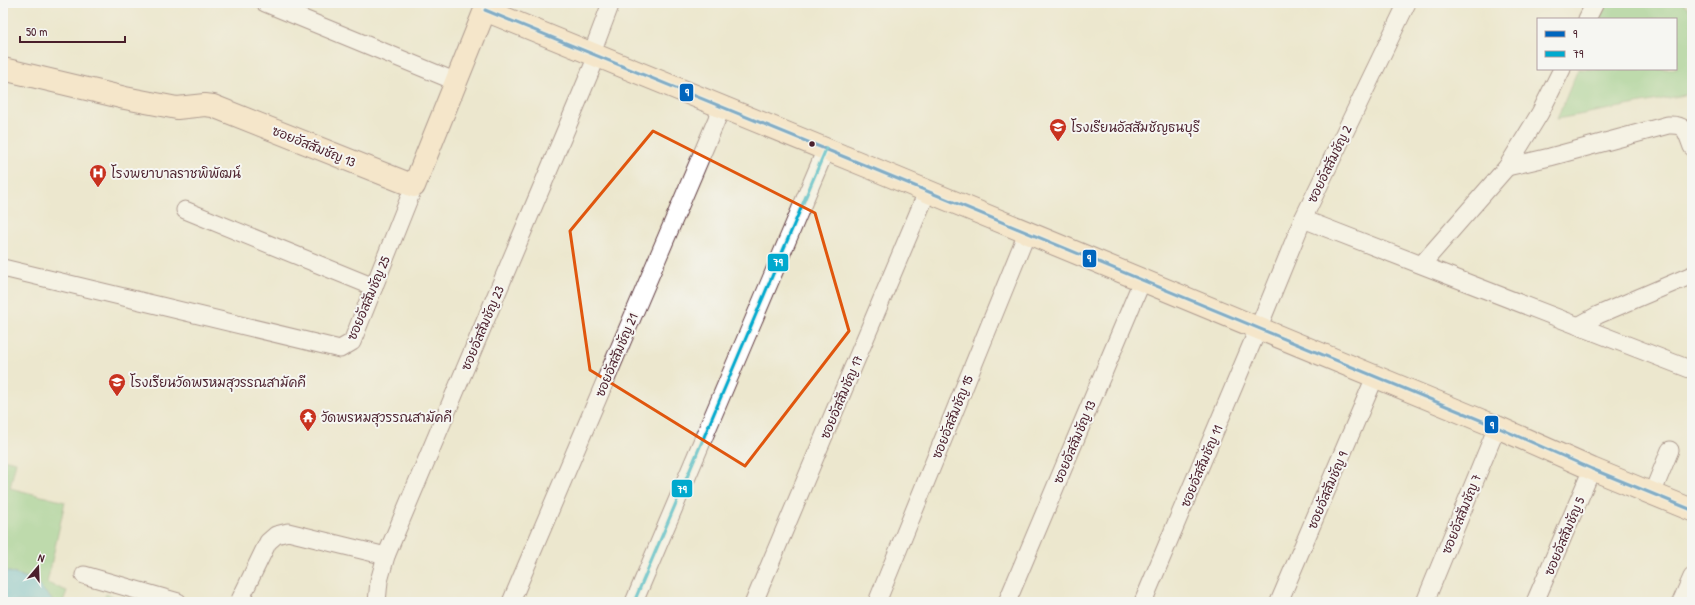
<svg xmlns="http://www.w3.org/2000/svg" width="1695" height="605" viewBox="0 0 1695 605" font-family="'Patrick Hand','Playpen Sans Thai',sans-serif">
	<style>
		.green { fill: #85ca84; stroke: #687458 }
		.water { fill: #59bbd7; stroke: #526d81 }
		.lines { fill: none; stroke-linecap: round; stroke-linejoin: round }
		.street-casing { stroke: #623d43; stroke-width: 19 }
		.secondary-casing { stroke: #623d43; stroke-width: 24 }
		.street { stroke: #fff; stroke-width: 17 }
		.secondary { stroke: #fee5c5; stroke-width: 22 }
		.bus-1-casing { stroke: #f6f6f2; stroke-width: 6 }
		.bus-2-casing { stroke: #f6f6f2; stroke-width: 6 }
		.bus-1 { stroke: #0065bd; stroke-width: 3 }
		.bus-2 { stroke: #00a9ce; stroke-width: 3 }
		.marked { fill: none; stroke: #e0560e; stroke-width: 3; stroke-linejoin: round }
		.bus-dot { fill: #4a1f2b; stroke: #f6f6f2; stroke-width: 1.5 }
		.labels { text-anchor: middle; dominant-baseline: central; stroke-width: 4; stroke-linejoin: round; paint-order: stroke }
		.poi-label { font-size: 13px; fill: #4a1f2b; stroke: #f6f6f2; text-anchor: start }
		.street-label { font-size: 13px; fill: #4a1f2b; stroke: #f6f6f2 }
		.line-badge { stroke: #f6f6f2; stroke-width: 1.5 }
		.badge-label { font-size: 11px; text-anchor: middle; font-weight: bold; fill: #fff }
	</style>
	<rect width="100%" height="100%" fill="#f6f6f2"/>
	<filter id="ink" filterUnits="userSpaceOnUse"><feTurbulence type="fractalNoise" baseFrequency=".025" numOctaves="2"/><feDisplacementMap in="SourceGraphic" scale="8" xChannelSelector="R" yChannelSelector="G"/><feConvolveMatrix kernelMatrix="1 2 1 2 8 2 1 2 1" color-interpolation-filters="sRGB"/></filter>
	<filter id="wash" filterUnits="userSpaceOnUse"><feTurbulence type="fractalNoise" baseFrequency=".012" numOctaves="4" result="noise"/><feDisplacementMap in="SourceGraphic" scale="16" xChannelSelector="R" yChannelSelector="G"/><feGaussianBlur stdDeviation="0.9" result="paint"/><feColorMatrix in="noise" values="0 0 0 0 0 0 0 0 0 0 0 0 0 0 0 0 0 1.4 0 .05"/><feComposite in="paint" operator="in"/></filter>
	<g filter="url(#wash)">
		<rect width="100%" height="100%" fill="#ece7ce"/>
		<g class="green">
			<polygon points="1607,3 1681,3 1692,11 1692,97 1690,94 1557,119 1578,69 1676,69 1676,19 1599,19"/>
			<polygon points="3,459 16,462 10,488 65,502 47,583 67,591 63,602 54,602 34,580 3,570"/>
			<polygon points="106,594 125,602 103,602"/>
		</g>
		<polygon class="water" points="3,570 34,580 54,602 3,602"/>
	</g>
	<g filter="url(#ink)">
		<g class="lines">
			<defs>
				<g id="street">
					<polyline points="265,3 457,82"/>
					<polyline points="1587,19 1595,3"/>
					<polyline points="592,53 611,3"/>
					<path d="M1507,167L1550,157L1668,125C1686,124 1686,131 1692,147"/>
					<polyline points="185,210 374,287"/>
					<polyline points="1303,219 1692,370"/>
					<polyline points="1422,264 1507,167 1540,113 1562,69"/>
					<polyline points="3,268 340,349 352,342 414,186"/>
					<polyline points="1578,326 1598,315 1692,275"/>
					<polyline points="1652,494 1670,450"/>
					<polyline points="84,575 178,602"/>
					<polyline points="239,602 268,542 276,535 288,532 386,556"/>
					<polyline points="377,602 379,581 386,556 597,56"/>
					<polyline points="511,602 722,107"/>
					<polyline points="634,602 826,149"/>
					<polyline points="754,602 927,192"/>
					<polyline points="877,602 1027,233"/>
					<polyline points="1007,602 1142,281"/>
					<polyline points="1143,602 1258,329 1303,219 1407,3"/>
					<polyline points="1279,602 1375,377"/>
					<polyline points="1425,602 1497,427"/>
					<polyline points="1535,602 1592,469"/>
					<polyline points="1681,602 1692,577"/>
				</g>
				<polyline id="secondary" points="3,69 125,98 177,108 205,105 213,106 414,186 485,10 869,167 1497,427 1592,469 1692,510"/>
			</defs>
			<use href="#street" class="street-casing"/>
			<use href="#secondary" class="secondary-casing"/>
			<use href="#street" class="street"/>
			<use href="#secondary" class="secondary"/>
			<defs>
				<polyline id="bus-1" points="485,10 869,167 1497,427 1592,469 1692,510"/>
				<polyline id="bus-2" points="634,602 826,149"/>
			</defs>
			<use href="#bus-1" class="bus-1-casing"/>
			<use href="#bus-2" class="bus-2-casing"/>
			<use href="#bus-1" class="bus-1"/>
			<use href="#bus-2" class="bus-2"/>
		</g>
	</g>
	<path d="M0 0H1695V605H0ZM653,131L815,213L849,331L745,466L590,370L570,231Z" fill="#ece7ce" fill-opacity=".55" fill-rule="evenodd"/>
	<path class="marked" d="M653,131L815,213L849,331L745,466L590,370L570,231Z"/>
	<defs>
		<symbol id="school-pin" viewBox="-11 -11 22 30"><path d="M0 17L-7.5 6A9.5 9.5 0 1 1 7.5 6Z" fill="#c8321e" stroke="#f6f6f2"/><path d="M0-5L7-2L0 1L-7-2ZM-4 1L0 2.5L4 1V4Q0 6-4 4Z" fill="#fff"/></symbol>
		<symbol id="hospital-pin" viewBox="-11 -11 22 30"><path d="M0 17L-7.5 6A9.5 9.5 0 1 1 7.5 6Z" fill="#c8321e" stroke="#f6f6f2"/><path d="M-5-5h3v3.5h4V-5h3V5h-3V1.5h-4V5h-3Z" fill="#fff"/></symbol>
		<symbol id="temple-pin" viewBox="-11 -11 22 30"><path d="M0 17L-7.5 6A9.5 9.5 0 1 1 7.5 6Z" fill="#c8321e" stroke="#f6f6f2"/><path d="M0-6L5-2H3V0L6.5 2.5H4V6H1.5V3h-3V6H-4V2.5H-6.5L-3 0V-2H-5Z" fill="#fff"/></symbol>
	</defs>
	<g fill-rule="evenodd">
		<use href="#school-pin" x="1048" y="117" width="20" height="27"/>
		<use href="#hospital-pin" x="88" y="163" width="20" height="27"/>
		<use href="#school-pin" x="107" y="372" width="20" height="27"/>
		<use href="#temple-pin" x="298" y="407" width="20" height="27"/>
	</g>
	<circle class="bus-dot" cx="812" cy="144" r="3.5"/>
	<g class="labels">
		<g class="poi-label">
			<text x="1071" y="127">โรงเรียนอัสสัมชัญธนบุรี</text>
			<text x="111" y="173">โรงพยาบาลราชพิพัฒน์</text>
			<text x="130" y="382">โรงเรียนวัดพรหมสุวรรณสามัคคี</text>
			<text x="321" y="417">วัดพรหมสุวรรณสามัคคี</text>
		</g>
		<g class="street-label">
			<text transform="translate(314 146) rotate(22)">ซอยอัสสัมชัญ 13</text>
			<text transform="translate(1329 164) rotate(-64)">ซอยอัสสัมชัญ 2</text>
			<text transform="translate(368 298) rotate(-67)">ซอยอัสสัมชัญ 25</text>
			<text transform="translate(482 328) rotate(-67)">ซอยอัสสัมชัญ 23</text>
			<text transform="translate(616 355) rotate(-67)">ซอยอัสสัมชัญ 21</text>
			<text transform="translate(841 397) rotate(-67)">ซอยอัสสัมชัญ 17</text>
			<text transform="translate(952 417) rotate(-68)">ซอยอัสสัมชัญ 15</text>
			<text transform="translate(1074 442) rotate(-67)">ซอยอัสสัมชัญ 13</text>
			<text transform="translate(1201 466) rotate(-67)">ซอยอัสสัมชัญ 11</text>
			<text transform="translate(1327 490) rotate(-67)">ซอยอัสสัมชัญ 9</text>
			<text transform="translate(1461 514) rotate(-68)">ซอยอัสสัมชัญ 7</text>
			<text transform="translate(1564 536) rotate(-67)">ซอยอัสสัมชัญ 5</text>
		</g>
	</g>
	<g class="line-badge">
		<rect x="679" y="83" width="15" height="19" rx="4" fill="#0065bd"/>
		<rect x="1082" y="249" width="15" height="19" rx="4" fill="#0065bd"/>
		<rect x="767" y="253" width="22" height="19" rx="4" fill="#00a9ce"/>
		<rect x="1484" y="415" width="15" height="19" rx="4" fill="#0065bd"/>
		<rect x="671" y="479" width="22" height="19" rx="4" fill="#00a9ce"/>
	</g>
	<g class="badge-label">
		<text x="687" y="96">9</text>
		<text x="1089" y="262">9</text>
		<text x="778" y="266">79</text>
		<text x="1492" y="429">9</text>
		<text x="682" y="493">79</text>
	</g>
	<rect width="1695" height="605" fill="none" stroke="#f6f6f2" stroke-width="16"/>
	<rect x="1537" y="18" width="140" height="52" fill="#f6f6f2" stroke="#b1a0a2"/>
	<rect x="1545" y="31" width="20" height="6" fill="#0065bd" stroke="#b1a0a2"/>
	<text x="1573" y="38" font-size="12" fill="#4a1f2b">9</text>
	<rect x="1545" y="51" width="20" height="6" fill="#00a9ce" stroke="#b1a0a2"/>
	<text x="1573" y="58" font-size="12" fill="#4a1f2b">79</text>
	<g transform="translate(38 567) rotate(19)" stroke="#f6f6f2" stroke-width="3" paint-order="stroke">
	<path d="M0-3L7 15L0 10L-7 15Z" fill="#4a1f2b"/>
	<text y="-6" font-size="11" font-weight="bold" text-anchor="middle" fill="#4a1f2b">N</text>
	</g>
	<path d="M20 36v6h105v-6" fill="none" stroke="#4a1f2b" stroke-width="2"/>
	<text x="26" y="36" font-size="12" fill="#4a1f2b" stroke="#f6f6f2" stroke-width="3" paint-order="stroke">50 m</text>
</svg>
